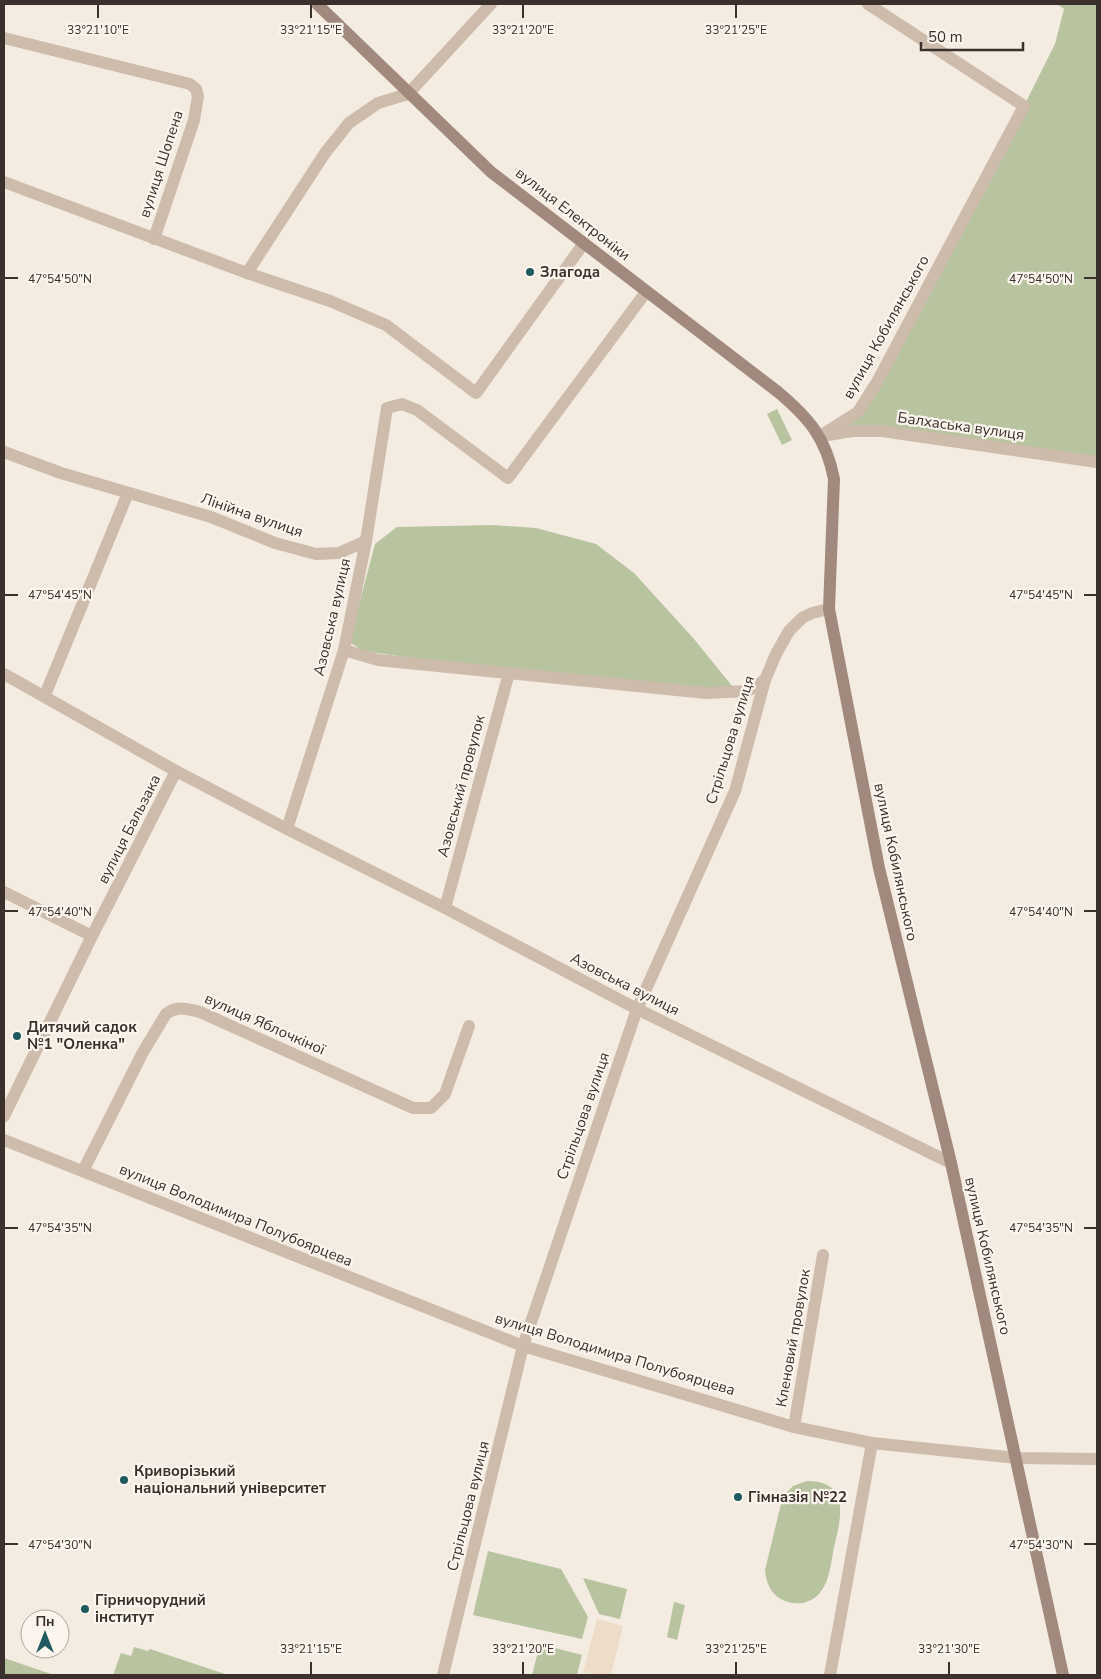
<svg xmlns="http://www.w3.org/2000/svg" width="1101" height="1679" viewBox="0 0 1101 1679" font-family="'Nunito Sans',sans-serif">
	<style>
		.green { fill: #b8c4a0 }
		.plaza { fill: #ecdcc8 }
		.lines { fill: none; stroke-linecap: round; stroke-linejoin: round }
		.minor { stroke: #cdbbac; stroke-width: 12 }
		.secondary { stroke: #a18a7d; stroke-width: 12 }
		.ticks { fill: none; stroke: #3b302b; stroke-width: 2 }
		.poi-dot { fill: #1f5a5e; stroke: #fbf5ee; stroke-width: 2 }
		.labels { text-anchor: middle; dominant-baseline: central; stroke-width: 4.5; stroke-linejoin: round; paint-order: stroke }
		.street-label { font-size: 15px; fill: #3b302b; stroke: #fbf5ee }
		.poi-label { font-size: 15px; font-weight: bold; fill: #3b302b; stroke: #fbf5ee; text-anchor: start }
		.ticks-label { font-size: 12px; text-anchor: middle; fill: #3b302b; stroke: #fbf5ee; stroke-width: 4.5; stroke-linejoin: round; paint-order: stroke }
	</style>
	<rect width="100%" height="100%" fill="#f4ebe1"/>
	<g class="green">
		<polygon points="1057,4 1097,4 1097,462 852,431 843,422 858,412 1024,106 1055,44 1064,9"/>
		<polygon points="777,409 792,440 782,445 767,414"/>
		<polygon points="494,525 536,528 596,544 634,573 694,639 736,691 505,671 377,653 362,650 349,642 375,544 397,527"/>
		<path d="M807,1481C851,1481 841,1519 834,1547C830,1568 829,1597 803,1603C795,1604 787,1603 781,1599C770,1593 766,1582 765,1570L783,1496L793,1486Z"/>
		<polygon points="488,1551 561,1569 588,1617 582,1639 473,1615"/>
		<polygon points="583,1578 627,1589 620,1619 599,1614"/>
		<polygon points="674,1602 685,1605 677,1640 667,1637"/>
		<polygon points="540,1644 582,1655 577,1675 532,1675"/>
		<polygon points="134,1647 148,1651 150,1649 228,1675 113,1675 121,1653 131,1656"/>
		<polygon points="4,1658 54,1675 4,1675"/>
	</g>
	<polygon class="plaza" points="597,1619 623,1626 611,1675 583,1673"/>
	<g class="lines">
		<g class="minor">
			<polyline points="4,38 190,84 196,89 198,96 194,120 154,239"/>
			<polyline points="4,182 247,273 330,301 386,325 476,393 584,243"/>
			<polyline points="247,273 325,153 349,123 378,103 408,94 491,4"/>
			<polyline points="828,435 852,431 882,431 1097,462"/>
			<polyline points="820,436 858,412 877,382 1024,106 868,4"/>
			<polyline points="4,452 61,473 211,517 275,543 316,554 339,553 366,541"/>
			<polyline points="344,650 378,660 706,693 748,691 765,680"/>
			<polyline points="4,674 176,771 287,829 445,908 637,1009 951,1163"/>
			<polyline points="45,695 128,493"/>
			<polyline points="287,829 344,650 366,541 387,408 402,404 417,410 508,478 646,292"/>
			<polyline points="4,892 92,936"/>
			<polyline points="445,908 509,673"/>
			<polyline points="4,1116 92,936 176,771"/>
			<polyline points="4,1140 523,1346 794,1427 872,1443 1017,1458 1097,1459"/>
			<path d="M83,1171L143,1052L166,1014C177,1005 187,1009 200,1012L413,1108H431L445,1094L469,1026"/>
			<polyline points="794,1427 823,1255"/>
			<polyline points="443,1675 523,1346 637,1009 735,791 765,680 776,654 789,631 802,618 812,613 829,609"/>
			<polyline points="830,1675 872,1443"/>
		</g>
		<path class="secondary" d="M317,4L491,172L778,392C809,418 826,438 834,479L829,609L879,868L951,1163L1063,1675"/>
	</g>
	<path class="ticks" d="M98,5V18M311,5V18M523,5V18M736,5V18M5,278H18M1084,278H1096M5,595H18M1084,595H1096M5,911H18M1084,911H1096M5,1228H18M1084,1228H1096M5,1544H18M1084,1544H1096M311,1662V1674M523,1662V1674M736,1662V1674M949,1662V1674"/>
	<g class="poi-dot">
		<circle cx="530" cy="272" r="5"/>
		<circle cx="17" cy="1036" r="5"/>
		<circle cx="124" cy="1480" r="5"/>
		<circle cx="738" cy="1497" r="5"/>
		<circle cx="85" cy="1609" r="5"/>
	</g>
	<g class="labels">
		<g class="street-label">
			<text transform="translate(161 164) rotate(-72)">вулиця Шопена</text>
			<text transform="translate(573 214) rotate(38)">вулиця Електроніки</text>
			<text transform="translate(886 327) rotate(-61)">вулиця Кобилянського</text>
			<text transform="translate(961 426) rotate(8)">Балхаська вулиця</text>
			<text transform="translate(252 515) rotate(19)">Лінійна вулиця</text>
			<text transform="translate(332 617) rotate(-77)">Азовська вулиця</text>
			<text transform="translate(730 740) rotate(-73)">Стрільцова вулиця</text>
			<text transform="translate(461 786) rotate(-75)">Азовський провулок</text>
			<text transform="translate(129 829) rotate(-63)">вулиця Бальзака</text>
			<text transform="translate(896 862) rotate(78)">вулиця Кобилянського</text>
			<text transform="translate(625 984) rotate(27)">Азовська вулиця</text>
			<text transform="translate(265 1024) rotate(24)">вулиця Яблочкіної</text>
			<text transform="translate(583 1116) rotate(-71)">Стрільцова вулиця</text>
			<text transform="translate(236 1215) rotate(22)">вулиця Володимира Полубоярцева</text>
			<text transform="translate(988 1256) rotate(77)">вулиця Кобилянського</text>
			<text transform="translate(793 1338) rotate(-80)">Кленовий провулок</text>
			<text transform="translate(615 1354) rotate(17)">вулиця Володимира Полубоярцева</text>
			<text transform="translate(468 1506) rotate(-76)">Стрільцова вулиця</text>
		</g>
		<g class="poi-label">
			<text x="540" y="272">Злагода</text>
			<text x="27" y="1027">Дитячий садок<tspan x="27" dy="17">№1 "Оленка"</tspan></text>
			<text x="134" y="1471">Криворізький<tspan x="134" dy="17">національний університет</tspan></text>
			<text x="748" y="1497">Гімназія №22</text>
			<text x="95" y="1600">Гірничорудний<tspan x="95" dy="17">інститут</tspan></text>
		</g>
	</g>
	<g class="ticks-label">
		<text x="98" y="34">33°21'10"E</text>
		<text x="311" y="34">33°21'15"E</text>
		<text x="523" y="34">33°21'20"E</text>
		<text x="736" y="34">33°21'25"E</text>
		<text x="60" y="283">47°54'50"N</text>
		<text x="1041" y="283">47°54'50"N</text>
		<text x="60" y="599">47°54'45"N</text>
		<text x="1041" y="599">47°54'45"N</text>
		<text x="60" y="916">47°54'40"N</text>
		<text x="1041" y="916">47°54'40"N</text>
		<text x="60" y="1232">47°54'35"N</text>
		<text x="1041" y="1232">47°54'35"N</text>
		<text x="60" y="1549">47°54'30"N</text>
		<text x="1041" y="1549">47°54'30"N</text>
		<text x="311" y="1653">33°21'15"E</text>
		<text x="523" y="1653">33°21'20"E</text>
		<text x="736" y="1653">33°21'25"E</text>
		<text x="949" y="1653">33°21'30"E</text>
	</g>
	<rect width="1101" height="1679" fill="none" stroke="#3b302b" stroke-width="10"/>
	<g transform="translate(45 1634)"><circle r="24" fill="#fbf5ee" stroke="#aea6a0"/>
	<path d="M0-4L9 19L0 12L-9 19Z" fill="#1f5a5e"/>
	<text y="-8" font-size="14" font-weight="bold" text-anchor="middle" fill="#3b302b">Пн</text>
	</g>
	<path d="M921 42v8h102v-8" fill="none" stroke="#3b302b" stroke-width="2.5"/>
	<text x="928" y="42" font-size="15" fill="#3b302b" stroke="#fbf5ee" stroke-width="4" paint-order="stroke">50 m</text>
</svg>
